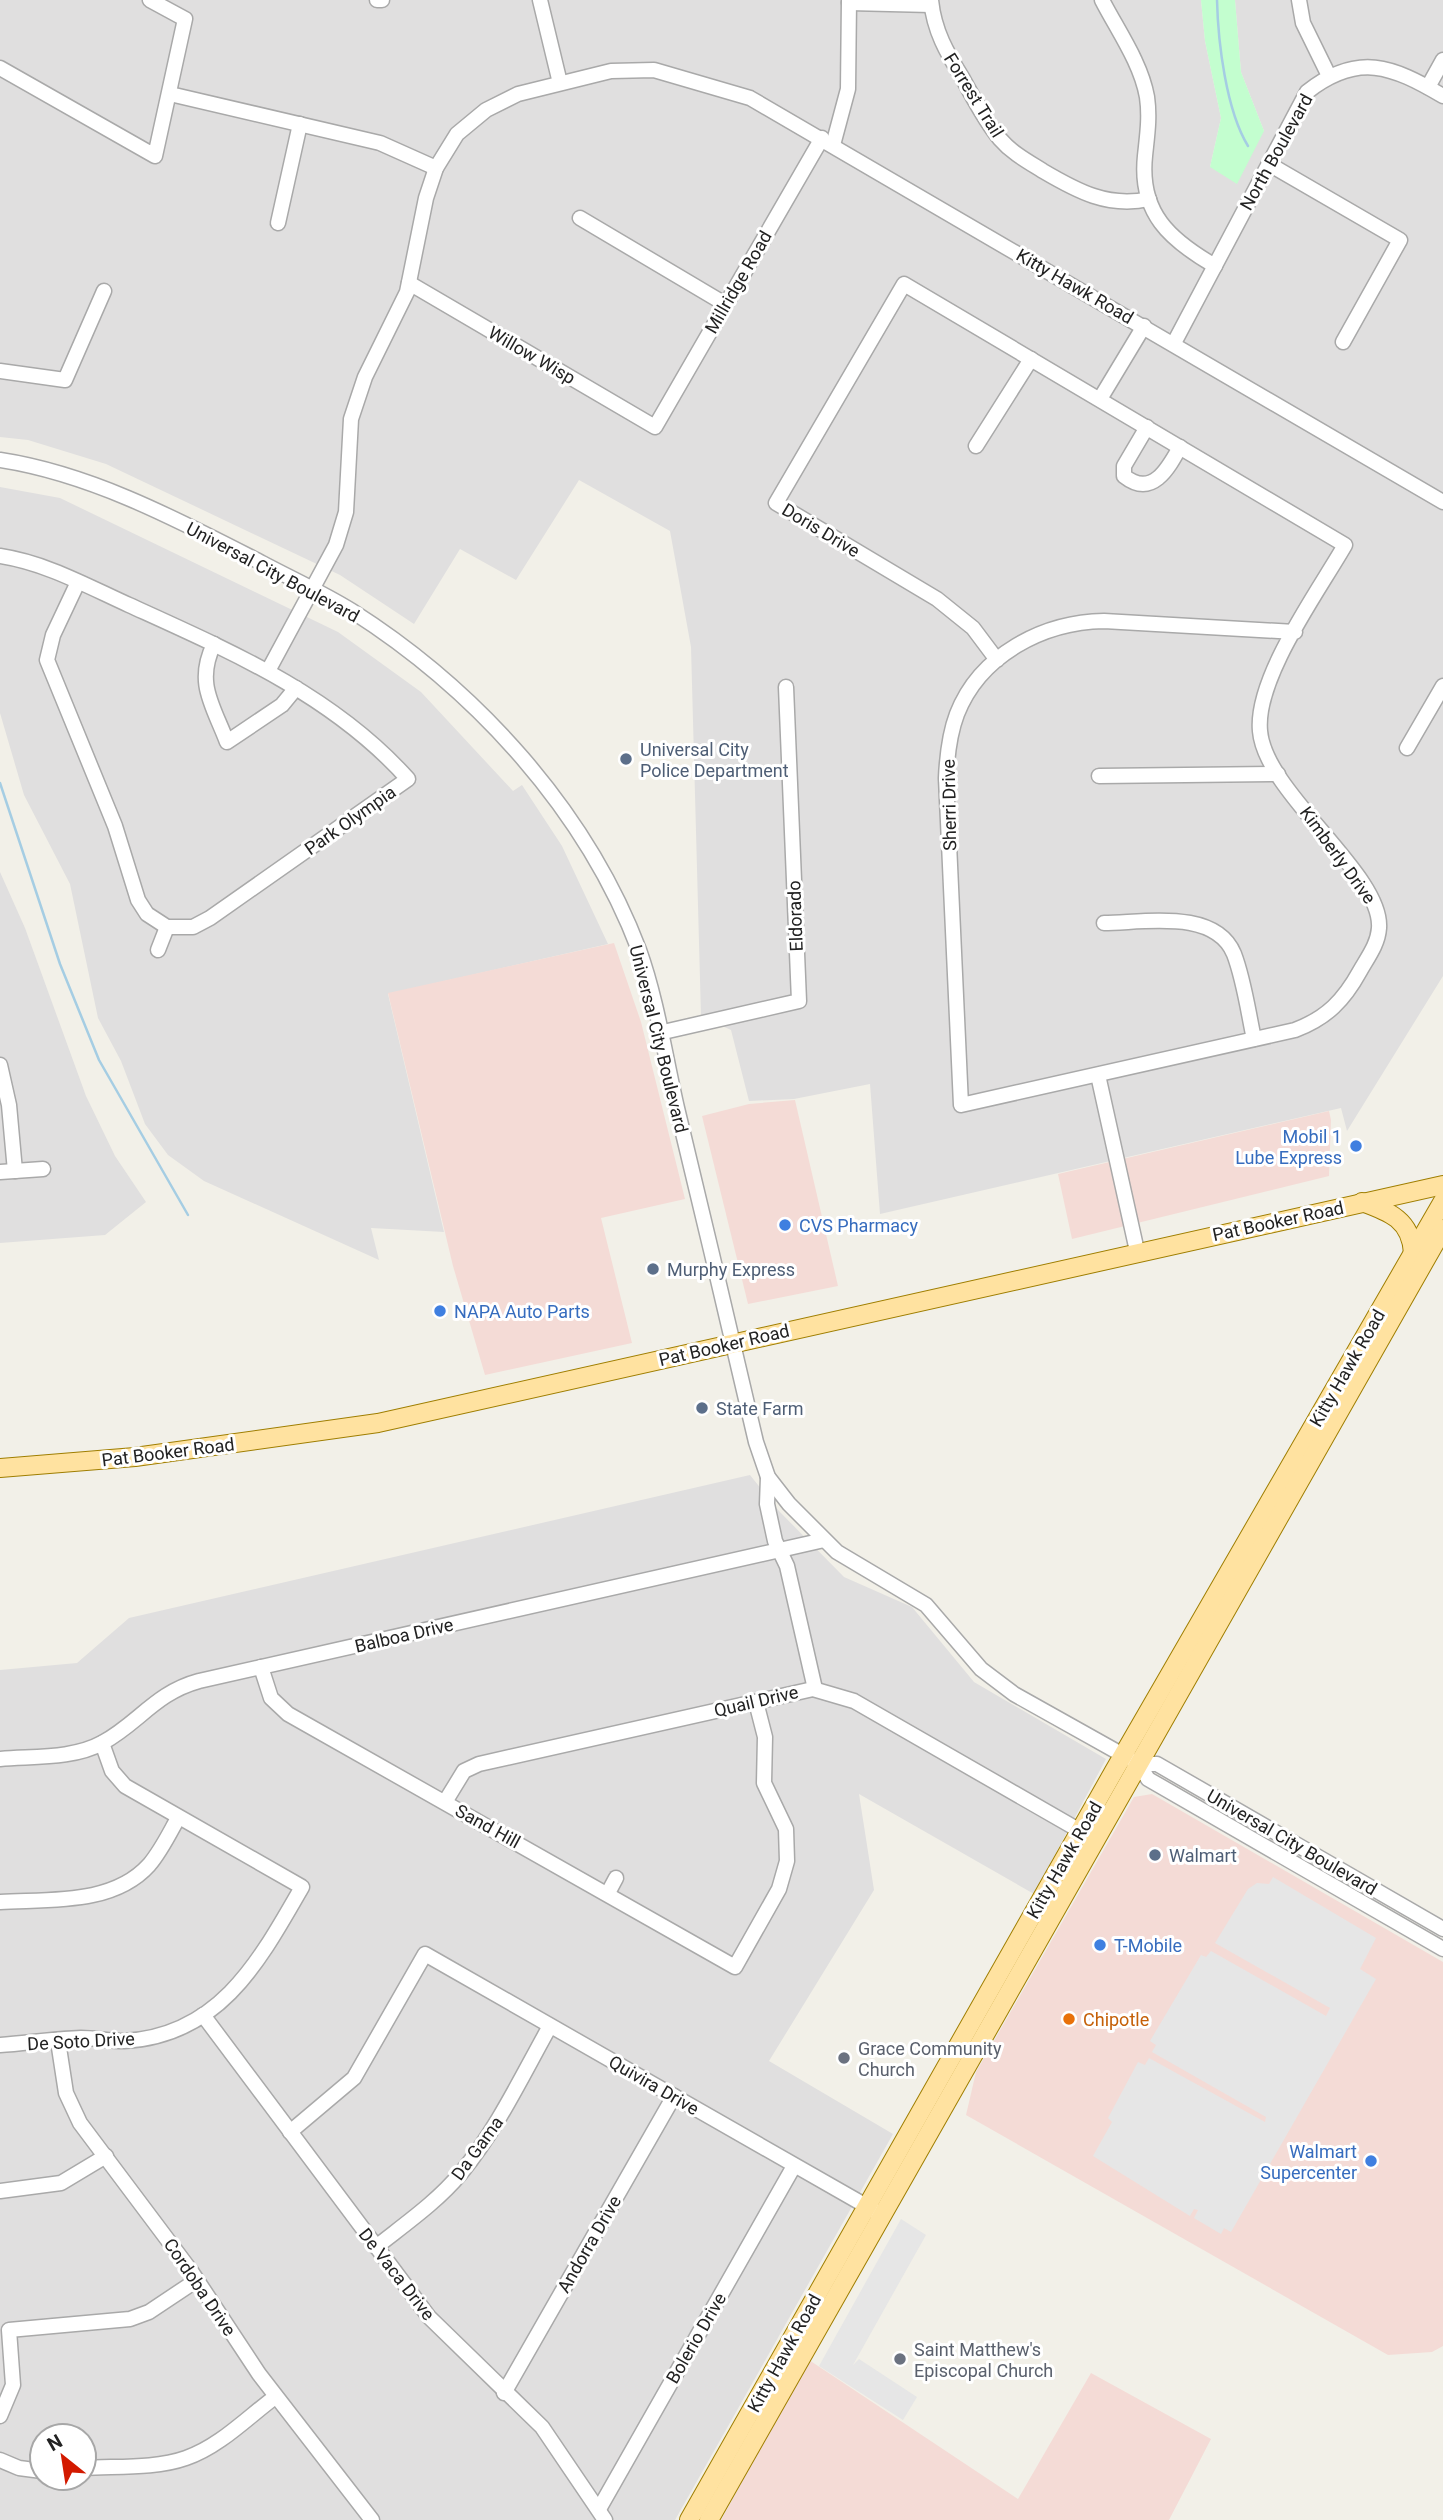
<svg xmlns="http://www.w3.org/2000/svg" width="1443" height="2520" viewBox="0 0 1443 2520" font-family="Roboto,sans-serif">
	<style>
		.residential { fill: #e0dfdf; fill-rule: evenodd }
		.commercial { fill: #f4dbd6 }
		.park { fill: #c3fecf }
		.parking { fill: #e6e6e6 }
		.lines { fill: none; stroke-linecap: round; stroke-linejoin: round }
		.stream { stroke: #a5cde3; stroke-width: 2.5 }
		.minor-casing { stroke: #a9a9a9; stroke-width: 17 }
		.major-casing { stroke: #9f7e00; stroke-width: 20 }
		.minor { stroke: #fff; stroke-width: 14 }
		.major { stroke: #ffe2a0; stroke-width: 18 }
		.service-dot { fill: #5c6f8a; stroke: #fff; stroke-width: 2.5 }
		.shop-dot { fill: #3f7fe0; stroke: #fff; stroke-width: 2.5 }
		.food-dot { fill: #e8710a; stroke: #fff; stroke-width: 2.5 }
		.worship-dot { fill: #6b7280; stroke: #fff; stroke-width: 2.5 }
		.labels { text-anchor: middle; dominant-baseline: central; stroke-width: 6; stroke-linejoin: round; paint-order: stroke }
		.street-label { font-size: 18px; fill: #222; stroke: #fff }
		.service-label { font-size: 18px; fill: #4e5e75; stroke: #fff; text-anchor: start }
		.shop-label { font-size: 18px; fill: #366cbe; stroke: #fff; text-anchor: start }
		.food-label { font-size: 18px; fill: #c56008; stroke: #fff; text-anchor: start }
		.worship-label { font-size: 18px; fill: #5b616d; stroke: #fff; text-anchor: start }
	</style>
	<rect width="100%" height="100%" fill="#f2f0e8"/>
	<g class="residential">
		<polygon points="0,0 1201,0 1205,41 1221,118 1210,167 1264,131 1241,72 1235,0 1443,0 1443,976 1347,1131 1341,1108 880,1214 870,1084 794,1099 749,1101 731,1030 701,1016 691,647 670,531 579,480 516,580 460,549 414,624 340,575 106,464 28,440 0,437"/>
		<polygon points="0,487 60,498 338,632 421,692 513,791 522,785 562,846 608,944 388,994 444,1232 371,1228 379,1260 204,1181 168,1155 145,1124 121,1061 98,1018 70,884 24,795 0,713"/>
		<polygon points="0,872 25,928 86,1096 115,1156 146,1202 105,1235 0,1243"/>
		<path d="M750,1475L779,1511L844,1577L912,1607L974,1682L1106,1759L1034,1894L859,1794L874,1890L769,2061L893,2134L675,2520H0V1670L77,1663L129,1618ZM42,2436H84V2478H42Z"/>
	</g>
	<g class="commercial">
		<polygon points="614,943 641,1022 685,1199 601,1218 632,1343 485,1375 453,1266 388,993"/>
		<polygon points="795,1100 838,1286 748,1304 702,1116 749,1104"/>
		<polygon points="1329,1111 1331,1120 1329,1176 1072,1239 1058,1174"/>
		<polygon points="1152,1794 1443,1962 1443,2346 1432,2352 1388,2355 966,2115 976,2072 1134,1797"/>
		<polygon points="809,2360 1018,2499 1091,2373 1211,2439 1169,2520 721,2520"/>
	</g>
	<polygon class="park" points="1201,0 1235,0 1241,72 1264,131 1237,184 1210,167 1221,118 1205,41"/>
	<g class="parking">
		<polygon points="1273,1877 1376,1938 1360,1969 1376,1979 1231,2232 1224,2228 1221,2234 1194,2218 1198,2210 1194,2209 1190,2216 1093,2156 1112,2122 1108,2118 1138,2062 1145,2065 1149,2058 1265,2122 1266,2117 1152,2052 1156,2045 1150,2041 1201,1955 1206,1957 1211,1951 1326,2016 1330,2008 1215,1943 1248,1889 1257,1883 1269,1884"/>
		<polygon points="901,2219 926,2235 853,2365 859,2359 917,2397 903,2420 819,2366"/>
	</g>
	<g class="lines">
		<g class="stream">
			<path d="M1217,0C1218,42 1226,110 1248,146"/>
			<polyline points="0,783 60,964 99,1060 188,1215"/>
		</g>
		<defs>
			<g id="minor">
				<polyline points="377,0 382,0"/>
				<polyline points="540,0 560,83"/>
				<path d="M931,0C934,31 947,53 963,79C974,99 985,121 1000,139C1012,153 1027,161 1043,171C1077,191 1108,208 1149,199"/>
				<path d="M1102,0C1118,31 1141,63 1147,97C1150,118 1147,136 1145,156C1139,213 1170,240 1215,266"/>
				<polyline points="1299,0 1303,23 1329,76"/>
				<polyline points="849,3 931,5"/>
				<polyline points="0,68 155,156 185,19 150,0"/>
				<polyline points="1428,87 1443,60"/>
				<polyline points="170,94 380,143 436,168"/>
				<polyline points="833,145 848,89 849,0"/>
				<polyline points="1269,164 1400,240 1343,342"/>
				<polyline points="580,218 725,304"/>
				<polyline points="278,223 300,124"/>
				<polyline points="409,283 655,427 822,138"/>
				<path d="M1174,343L1307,92C1358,52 1392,66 1443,96"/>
				<polyline points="0,371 65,380 104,291"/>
				<polyline points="1100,399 1144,326"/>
				<path d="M1147,427L1124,466V476C1152,498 1168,469 1180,447"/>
				<polyline points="976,446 1031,359"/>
				<path d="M0,460C92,474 180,521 262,563C292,579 323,593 352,611C476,690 586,810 639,950C657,1000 665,1056 677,1108C704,1219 730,1331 756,1442L768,1477L789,1504L837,1552L926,1605L981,1669L1014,1694L1139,1764H1157L1443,1929"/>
				<path d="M0,556C46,563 87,586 129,605C230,651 333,695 408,779L210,918L193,927H167L147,914L138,900L115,826L47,660L53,635L78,582"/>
				<path d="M214,644C195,683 213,705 227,742L282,705L296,688"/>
				<path d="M997,660L973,628L937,599L776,503L904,284L1345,545C1318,592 1255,678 1260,731C1265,793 1383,874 1379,928C1378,944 1368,957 1360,971C1344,1000 1327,1018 1295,1030L961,1105L946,778C947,756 949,735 957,714C980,655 1043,622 1104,621L1295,632"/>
				<polyline points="268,671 336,545 346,512 351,419 365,377 407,292 426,198 436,168 457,134 486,110 518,94 611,71 654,70 750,98 1443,502"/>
				<polyline points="1407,748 1443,686"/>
				<polyline points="1099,776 1278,774"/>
				<path d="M1104,923C1142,923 1215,908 1234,954C1244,980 1248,1011 1254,1039"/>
				<polyline points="158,950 167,927"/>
				<polyline points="659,1033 799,1001 786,687"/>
				<polyline points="0,1065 9,1105 15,1171"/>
				<polyline points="1098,1075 1137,1251"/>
				<polyline points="0,1172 43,1169"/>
				<polyline points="768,1477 767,1504 775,1541 787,1566 815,1689"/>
				<polyline points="261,1667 271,1698 288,1714 735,1967 779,1889 787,1861 786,1829 764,1783 765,1737 756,1702"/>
				<path d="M0,1759C33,1756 73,1759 102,1743C139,1723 155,1693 199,1681L824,1540"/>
				<polyline points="1139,1764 1148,1779 1443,1949"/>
				<polyline points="445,1802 464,1771 479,1764 813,1689 854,1701 1089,1836"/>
				<polyline points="608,1893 616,1878"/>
				<path d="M0,1902C50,1899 113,1905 149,1865C161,1851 169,1834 178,1818"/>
				<polyline points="203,2015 429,2317 542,2427 605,2520"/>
				<polyline points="58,2041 66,2093 80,2123 191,2271 259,2374 372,2520"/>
				<path d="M0,2045C27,2043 54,2039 81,2038C95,2038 109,2041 124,2041C220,2036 260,1960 302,1887L125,1786L112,1771L102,1743"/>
				<polyline points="290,2132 354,2078 425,1954 875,2211"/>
				<polyline points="0,2191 61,2183 106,2156"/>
				<path d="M376,2247C405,2224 437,2202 461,2173C497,2129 522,2076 550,2026"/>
				<polyline points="504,2393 674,2096"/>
				<polyline points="0,2416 13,2385 9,2330 130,2319 149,2312 197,2280"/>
				<polyline points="0,2460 19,2468 42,2471"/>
				<path d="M84,2468C117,2466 155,2469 186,2458C219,2447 248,2417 275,2397"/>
				<polyline points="599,2509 794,2166"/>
			</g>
			<g id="major">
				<path d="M1362,1202C1390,1212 1411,1220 1413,1253"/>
				<polyline points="0,1468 135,1457 378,1423 1443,1185"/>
				<polyline points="689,2520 1114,1771 1443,1201"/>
				<polyline points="709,2520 1443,1229"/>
			</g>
		</defs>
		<use href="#minor" class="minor-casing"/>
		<use href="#major" class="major-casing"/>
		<use href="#minor" class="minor"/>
		<use href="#major" class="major"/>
	</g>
	<g class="service-dot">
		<circle cx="626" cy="759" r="7"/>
		<circle cx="653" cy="1269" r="7"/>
		<circle cx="702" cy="1408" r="7"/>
		<circle cx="1155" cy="1855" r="7"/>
	</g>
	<g class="shop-dot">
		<circle cx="1356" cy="1146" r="7"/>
		<circle cx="785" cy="1225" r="7"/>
		<circle cx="440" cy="1311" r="7"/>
		<circle cx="1100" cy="1945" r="7"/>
		<circle cx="1371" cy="2161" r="7"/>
	</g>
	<circle class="food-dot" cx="1069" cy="2019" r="7"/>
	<g class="worship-dot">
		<circle cx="844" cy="2058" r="7"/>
		<circle cx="900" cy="2359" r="7"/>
	</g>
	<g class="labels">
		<g class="street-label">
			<text transform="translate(974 95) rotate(58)">Forrest Trail</text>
			<text transform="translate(1276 152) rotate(-61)">North Boulevard</text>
			<text transform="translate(738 282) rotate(-60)">Millridge Road</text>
			<text transform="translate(1075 286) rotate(30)">Kitty Hawk Road</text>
			<text transform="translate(532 355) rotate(30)">Willow Wisp</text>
			<text transform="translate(821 530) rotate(31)">Doris Drive</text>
			<text transform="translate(273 572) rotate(28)">Universal City Boulevard</text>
			<text transform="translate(949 805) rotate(-91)">Sherri Drive</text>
			<text transform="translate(350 820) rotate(-35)">Park Olympia</text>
			<text transform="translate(1338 855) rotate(54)">Kimberly Drive</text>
			<text transform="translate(795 916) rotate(-92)">Eldorado</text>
			<text transform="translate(659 1039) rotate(76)">Universal City Boulevard</text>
			<text transform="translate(1278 1221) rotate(-12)">Pat Booker Road</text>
			<text transform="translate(724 1345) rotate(-13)">Pat Booker Road</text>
			<text transform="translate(1347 1368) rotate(-60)">Kitty Hawk Road</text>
			<text transform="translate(168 1452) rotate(-7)">Pat Booker Road</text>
			<text transform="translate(404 1635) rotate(-13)">Balboa Drive</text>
			<text transform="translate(756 1701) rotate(-13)">Quail Drive</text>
			<text transform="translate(488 1826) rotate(29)">Sand Hill</text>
			<text transform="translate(1292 1842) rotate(30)">Universal City Boulevard</text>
			<text transform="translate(1064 1860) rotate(-60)">Kitty Hawk Road</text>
			<text transform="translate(81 2041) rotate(-3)">De Soto Drive</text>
			<text transform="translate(654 2085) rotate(30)">Quivira Drive</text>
			<text transform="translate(477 2148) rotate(-54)">Da Gama</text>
			<text transform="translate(589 2244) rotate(-60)">Andorra Drive</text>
			<text transform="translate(397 2274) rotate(52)">De Vaca Drive</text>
			<text transform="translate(200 2287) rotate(56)">Cordoba Drive</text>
			<text transform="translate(696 2338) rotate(-60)">Bolerio Drive</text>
			<text transform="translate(784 2353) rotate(-61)">Kitty Hawk Road</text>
		</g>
		<g class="service-label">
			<text x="640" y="749">Universal City<tspan x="640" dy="21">Police Department</tspan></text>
			<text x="667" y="1269">Murphy Express</text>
			<text x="716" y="1408">State Farm</text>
			<text x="1169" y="1855">Walmart</text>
		</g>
		<g class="shop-label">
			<text x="1342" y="1136" text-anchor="end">Mobil 1<tspan x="1342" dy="21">Lube Express</tspan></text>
			<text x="799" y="1225">CVS Pharmacy</text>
			<text x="454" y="1311">NAPA Auto Parts</text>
			<text x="1114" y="1945">T-Mobile</text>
			<text x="1357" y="2151" text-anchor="end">Walmart<tspan x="1357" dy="21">Supercenter</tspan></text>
		</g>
		<g class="food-label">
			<text x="1083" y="2019">Chipotle</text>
		</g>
		<g class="worship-label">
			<text x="858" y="2048">Grace Community<tspan x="858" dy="21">Church</tspan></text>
			<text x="914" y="2349">Saint Matthew's<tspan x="914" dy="21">Episcopal Church</tspan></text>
		</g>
	</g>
	<g transform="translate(63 2457) rotate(330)"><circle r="33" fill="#ffffff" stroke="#a7a7a7" stroke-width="2"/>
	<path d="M0-5L12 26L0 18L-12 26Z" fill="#d31a00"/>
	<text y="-10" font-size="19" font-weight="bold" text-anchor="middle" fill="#222222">N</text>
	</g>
</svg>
